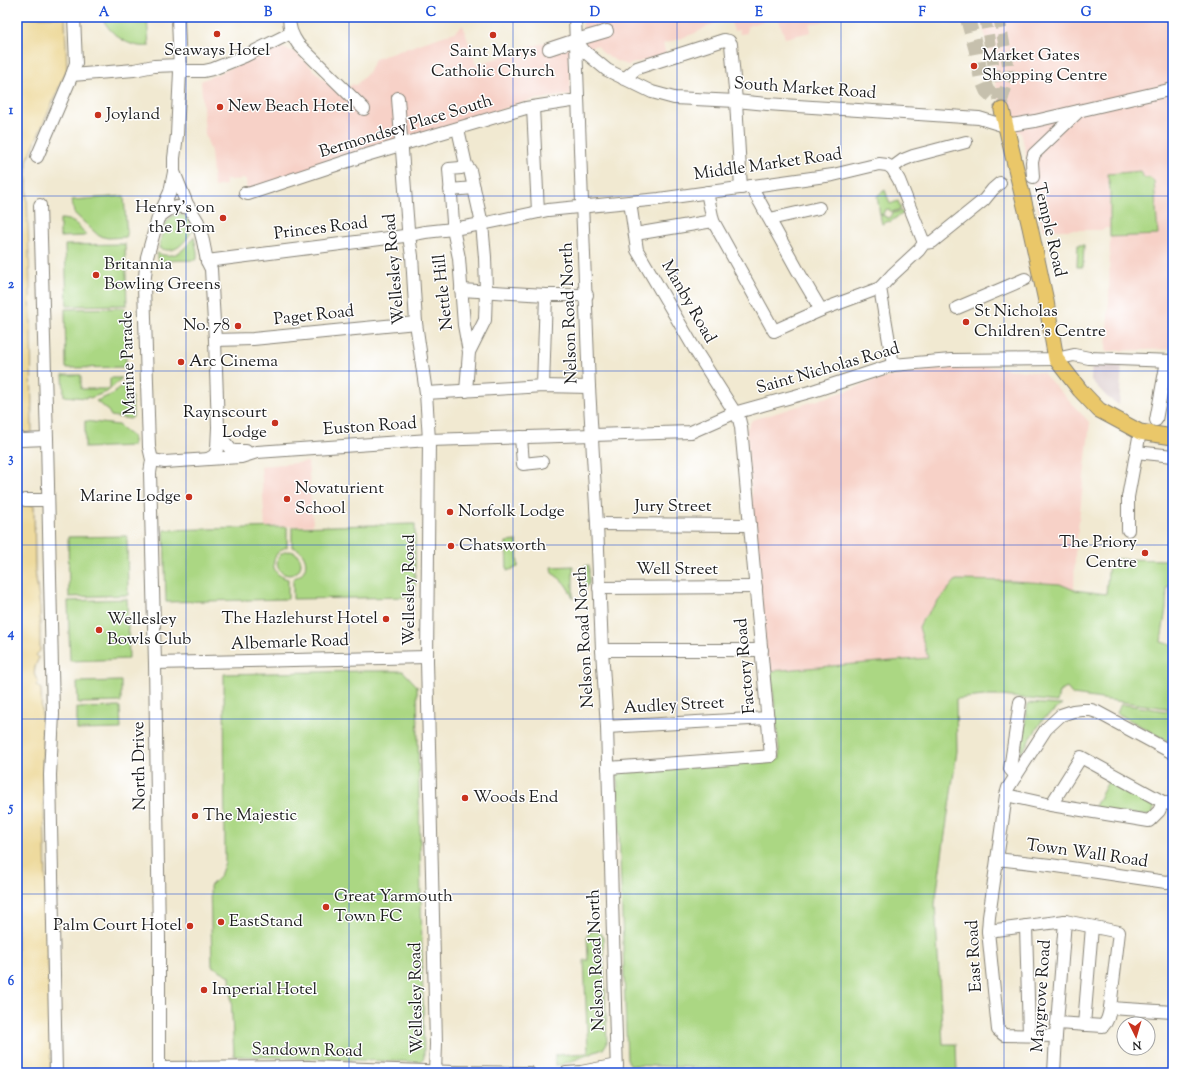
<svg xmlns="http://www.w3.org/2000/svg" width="1190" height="1090" viewBox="0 0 1190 1090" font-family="'Sorts Mill Goudy',serif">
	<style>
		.built { fill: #f7d1c7 }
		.industrial { fill: #d2bfc0 }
		.green { fill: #abd783; stroke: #647a50 }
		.sand { fill: #eeda9e; stroke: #857b5d }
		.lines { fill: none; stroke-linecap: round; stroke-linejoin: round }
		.minor-tunnel { stroke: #c6c0ad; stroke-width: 12; stroke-dasharray: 12 6; stroke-linecap: butt }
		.major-tunnel { stroke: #c6c0ad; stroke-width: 15; stroke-dasharray: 15 8; stroke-linecap: butt }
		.minor-casing { stroke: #868276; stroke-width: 14 }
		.major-casing { stroke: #868276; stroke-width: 17 }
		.minor { stroke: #fff; stroke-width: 12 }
		.major { stroke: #eac769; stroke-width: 15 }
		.grid { fill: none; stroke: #1d4ed8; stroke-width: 1; stroke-opacity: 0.55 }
		.poi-dot { fill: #c8321e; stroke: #fff; stroke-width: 1.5 }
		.labels { text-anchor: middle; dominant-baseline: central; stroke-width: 3; stroke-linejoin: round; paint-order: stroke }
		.poi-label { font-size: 17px; fill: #1c1c1c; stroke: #fff; text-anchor: start }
		.street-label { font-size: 17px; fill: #1c1c1c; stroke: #fff }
		.neatline { fill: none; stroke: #1d4ed8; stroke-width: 1.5 }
		.grid-label { font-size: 13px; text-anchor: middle; font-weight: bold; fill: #1d4ed8 }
	</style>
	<rect width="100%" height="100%" fill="#fff"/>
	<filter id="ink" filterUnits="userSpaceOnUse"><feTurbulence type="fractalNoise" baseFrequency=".025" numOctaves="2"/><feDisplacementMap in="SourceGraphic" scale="8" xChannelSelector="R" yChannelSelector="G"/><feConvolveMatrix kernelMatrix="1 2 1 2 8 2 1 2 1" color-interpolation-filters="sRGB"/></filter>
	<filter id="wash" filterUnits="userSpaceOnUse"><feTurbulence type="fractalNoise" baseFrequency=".012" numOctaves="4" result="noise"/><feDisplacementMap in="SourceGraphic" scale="16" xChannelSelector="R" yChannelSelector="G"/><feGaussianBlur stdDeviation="0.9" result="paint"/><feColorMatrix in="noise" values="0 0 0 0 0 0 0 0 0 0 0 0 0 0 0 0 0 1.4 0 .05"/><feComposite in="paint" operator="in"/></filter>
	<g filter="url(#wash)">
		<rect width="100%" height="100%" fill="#f1e9d1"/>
		<g class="built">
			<polygon points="583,17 847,17 810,24 811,32 785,38 778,17 750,25 747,27 747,33 740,34 739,30 734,31 729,17 702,29 702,30 693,34 663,44 666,54 628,65 618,62 603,53 597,45 569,54 571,95 531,100 247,192 246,179 226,180 226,185 214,187 211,152 205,134 201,81 274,49 282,48 295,52 341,96 352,84 356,85 367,74 375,59 455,32 463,25 476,65 583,30"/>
			<polygon points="981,17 1173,17 1173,349 1106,351 1109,299 1110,237 1158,235 1150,178 1108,174 1110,228 1104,228 1102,230 1043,230 1021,132 1007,135"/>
			<polygon points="974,365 1043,373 1090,423 1075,555 1074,590 1060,584 957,580 923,619 919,627 928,658 771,671 766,670 746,430 752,420 783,411 853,389 872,381 911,372"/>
			<polygon points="308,462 313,525 265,527 261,466"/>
		</g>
		<polygon class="industrial" points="1098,363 1122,365 1119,405 1107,397 1091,380 1092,364"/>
		<g class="green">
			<path d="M102,17H147L149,46C130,49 109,34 102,17Z"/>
			<polygon points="1141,171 1144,178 1150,178 1154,181 1158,235 1110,237 1110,190 1108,174"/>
			<polygon points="885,190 890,204 898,201 901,209 892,212 888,209 885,210 883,214 880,215 877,196"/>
			<polygon points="124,196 127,237 108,238 99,236 74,213 72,200"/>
			<path d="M901,211L903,214C897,216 895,219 890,222L889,221L882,224L880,216L884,215L885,217L889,218L891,217L893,213Z"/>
			<path d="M178,214C188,215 190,221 193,230C184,243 176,255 159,248C162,236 163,217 178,214Z"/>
			<path d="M60,219C72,219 79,225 86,235L85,236L60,237Z"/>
			<path d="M194,236L197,253V259L195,260L160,261L157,259V253C175,260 185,250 194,236Z"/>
			<polygon points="125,244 127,305 67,306 65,245"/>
			<polygon points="1078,245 1084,245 1083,267 1077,267"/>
			<polygon points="125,308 126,367 66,368 65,309"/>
			<polygon points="63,375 81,375 81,389 110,389 110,378 122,378 107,392 90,398 88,397 86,398 64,396"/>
			<polygon points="126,381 130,396 132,396 133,417 130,419 111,416 107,409 96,401 113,394"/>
			<polygon points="85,421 118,425 133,437 133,446 85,448"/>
			<path d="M415,524V597L293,599V579C296,577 299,576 301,574C311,565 304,549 292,547V527Z"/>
			<path d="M287,527V547C275,550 268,566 279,575C281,577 285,578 288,579V599L166,602L164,530Z"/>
			<polygon points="127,536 128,595 69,597 68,537"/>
			<polygon points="517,541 518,567 507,571 506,542"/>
			<circle cx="289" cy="563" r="12"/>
			<polygon points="1114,559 1173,560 1173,585 1167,587 1166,608 1161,642 1173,645 1173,709 1073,695 1067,688 1059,692 1057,702 1002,696 984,696 956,699 957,751 935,904 943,1044 956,1044 957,1073 830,1073 631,1065 627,1060 617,772 780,759 771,671 928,658 919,627 923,619 956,580 1013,581 1060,584 1074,590 1106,594 1109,562 1113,563"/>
			<polygon points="589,565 589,584 585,589 584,566"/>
			<path d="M573,566V599C568,586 563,580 552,573L551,567Z"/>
			<polygon points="127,599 129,659 70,661 68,601"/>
			<polygon points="364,671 403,671 417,686 424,1058 419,1062 234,1056 230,976 212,966 210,886 220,876 225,862 224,674"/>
			<polygon points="121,681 121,702 78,703 77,682"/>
			<polygon points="1028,703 1062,705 1043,719 1020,755"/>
			<polygon points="1121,704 1173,712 1173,744 1117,713"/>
			<polygon points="120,707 121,729 77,730 77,708"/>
			<polygon points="1110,778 1156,804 1151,816 1093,810"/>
			<polygon points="597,931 601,933 603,936 607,1043 603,1049 561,1065 555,1065 555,1055 588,1053 584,960 588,960 587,934 591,932"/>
		</g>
		<g class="sand">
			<polygon points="17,17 65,17 67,69 27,161 27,193 31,317 32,438 17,442"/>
			<path d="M17,500H21V505H34L35,571L40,608V651L36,655L39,658C35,666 31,674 39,682L36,685L41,689L51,1073H17Z"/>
		</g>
	</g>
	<g filter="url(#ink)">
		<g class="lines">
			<g class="minor-tunnel">
				<polyline points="985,17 1000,103"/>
				<polyline points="999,17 1008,64 1009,78 1001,104"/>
			</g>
			<polyline class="major-tunnel" points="967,17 976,49 981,77 987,91 1001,104 1002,110"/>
			<defs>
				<g id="minor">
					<path d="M289,17C289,28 292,35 298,44L364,109"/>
					<polyline points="575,17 589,387 597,524 602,650 607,727 617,1073"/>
					<polyline points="576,40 584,51 607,70 652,92 674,98 736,101 767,104 979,118 1005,126 1035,121 1173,89"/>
					<polyline points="549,49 576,40 607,31"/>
					<polyline points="180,71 204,71 213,69 245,56 291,33"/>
					<polyline points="72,75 134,70 154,66 180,65"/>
					<polyline points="624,79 637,68 724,40 729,41 731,44 736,101 741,188"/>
					<polyline points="398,98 408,229 412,256 416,323 426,393 429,440 427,661 436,1044 435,1072"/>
					<polyline points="533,107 538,212"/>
					<polyline points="458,129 466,165 470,170 482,224 485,257 486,291 485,320 469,352 466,391"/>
					<polyline points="37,157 72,75 76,63 74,17"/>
					<polyline points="466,165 461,168 449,169 453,222 453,229 459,258 464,325 469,352"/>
					<polyline points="892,168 899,180 924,243"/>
					<polyline points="174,172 187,204 198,222 203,241 207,261 211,269 215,340 218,427 217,449 215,455 208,459"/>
					<polyline points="1033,177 1032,162 1034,154 1079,111"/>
					<polyline points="751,186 798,271 821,310 880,288 892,275 919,250 924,243 932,242 984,200 993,189 1000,183"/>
					<polyline points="450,190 474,188"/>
					<polyline points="707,192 713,221 774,331 821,310"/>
					<polyline points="245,193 248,194 363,156 526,108 578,100"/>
					<polyline points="40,205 47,439 53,714 50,775 56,1073"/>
					<path d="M159,217C169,209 176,204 189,208"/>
					<polyline points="770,219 819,208"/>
					<polyline points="635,234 713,221"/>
					<polyline points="207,261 404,236 425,232 453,229 482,224 548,210 659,199 833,175 879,164 887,165 892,168 903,160 913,156 966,142"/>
					<polyline points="880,288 893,365"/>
					<polyline points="461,290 546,295 587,295"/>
					<polyline points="957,308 1025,279"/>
					<polyline points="215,340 253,339 416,323"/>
					<polyline points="543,386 546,295"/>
					<polyline points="426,393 543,386 589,387"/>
					<polyline points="1156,420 1167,361"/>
					<polyline points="219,429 223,440 232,451 246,451"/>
					<polyline points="17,436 21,440 47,439"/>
					<polyline points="521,437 523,464 542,462"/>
					<polyline points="1136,452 1173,456"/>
					<polyline points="152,460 165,462 224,458 241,457 257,452 429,440 691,432 734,413 813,391 893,365 951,360 1056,359 1074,355 1089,358 1173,361"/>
					<polyline points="25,500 48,500"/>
					<polyline points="597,524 750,525"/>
					<polyline points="1128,530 1128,497 1140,432"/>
					<polyline points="599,588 756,587"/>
					<polyline points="602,650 762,650"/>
					<polyline points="155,663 427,657"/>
					<polyline points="607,727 768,718"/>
					<polyline points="608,768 771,756 741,427 739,419 697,353 637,250 630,202"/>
					<polyline points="1016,776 1010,769 1020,702"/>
					<polyline points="1006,795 1051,805 1081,757 1163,802 1173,805"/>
					<polyline points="1051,805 1149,821 1159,811 1163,802"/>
					<polyline points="997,859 1050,865 1166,882 1173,881"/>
					<polyline points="1026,926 1029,1035"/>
					<path d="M988,931L1065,921L1119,932L1110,1008C1109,1015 1108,1021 1103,1026L1057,1023"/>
					<polyline points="1110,1008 1173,1012"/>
					<polyline points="1084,1025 1092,927"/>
					<polyline points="1056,1036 1004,1035 998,1030 988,931 989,917 1006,795 1008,788 1046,729 1061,715 1073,711 1082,710 1091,710 1097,712 1173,753"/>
					<polyline points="159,1068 308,1067 454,1072 529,1073"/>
					<polyline points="159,1073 159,938 155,663 150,473 152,460 149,447 144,286 147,257 158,218 170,192 174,172 174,158 177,135 180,71 178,17"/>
					<polyline points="566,1073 581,1072 617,1065"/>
					<polyline points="1054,1073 1056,1036 1065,921"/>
				</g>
				<polyline id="major" points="1002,110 1030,227 1046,301 1056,359 1080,390 1099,410 1140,432 1173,437"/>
			</defs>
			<use href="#minor" class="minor-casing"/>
			<use href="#major" class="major-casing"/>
			<use href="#minor" class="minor"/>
			<use href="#major" class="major"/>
		</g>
	</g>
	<path class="grid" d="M186,17V1073M349,17V1073M513,17V1073M677,17V1073M841,17V1073M1004,17V1073M17,196H1173M17,371H1173M17,545H1173M17,719H1173M17,894H1173"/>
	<g class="poi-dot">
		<circle cx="217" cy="34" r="4"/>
		<circle cx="493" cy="35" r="4"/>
		<circle cx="974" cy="66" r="4"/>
		<circle cx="220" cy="107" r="4"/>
		<circle cx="98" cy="115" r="4"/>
		<circle cx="223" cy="218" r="4"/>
		<circle cx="96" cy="275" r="4"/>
		<circle cx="966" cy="322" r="4"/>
		<circle cx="238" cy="326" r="4"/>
		<circle cx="181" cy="362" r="4"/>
		<circle cx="275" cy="423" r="4"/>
		<circle cx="189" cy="497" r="4"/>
		<circle cx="287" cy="499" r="4"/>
		<circle cx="450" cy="512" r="4"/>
		<circle cx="451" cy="546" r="4"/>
		<circle cx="1145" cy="553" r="4"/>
		<circle cx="386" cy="619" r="4"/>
		<circle cx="99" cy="630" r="4"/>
		<circle cx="465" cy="798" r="4"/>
		<circle cx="195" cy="816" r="4"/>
		<circle cx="326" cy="907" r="4"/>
		<circle cx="221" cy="922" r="4"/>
		<circle cx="190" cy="926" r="4"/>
		<circle cx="204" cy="990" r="4"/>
	</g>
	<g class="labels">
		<g class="poi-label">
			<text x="217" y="51" text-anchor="middle">Seaways Hotel</text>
			<text x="493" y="52" text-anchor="middle">Saint Marys<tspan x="493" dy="20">Catholic Church</tspan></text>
			<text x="982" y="56">Market Gates<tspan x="982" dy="20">Shopping Centre</tspan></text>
			<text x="228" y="107">New Beach Hotel</text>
			<text x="106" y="115">Joyland</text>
			<text x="215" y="208" text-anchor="end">Henry's on<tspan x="215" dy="20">the Prom</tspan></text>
			<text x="104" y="265">Britannia<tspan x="104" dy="20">Bowling Greens</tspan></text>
			<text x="974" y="312">St Nicholas<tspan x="974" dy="20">Children's Centre</tspan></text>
			<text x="230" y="326" text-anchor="end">No. 78</text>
			<text x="189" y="362">Arc Cinema</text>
			<text x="267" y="413" text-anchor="end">Raynscourt<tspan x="267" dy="20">Lodge</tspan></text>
			<text x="295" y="489">Novaturient<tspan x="295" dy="20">School</tspan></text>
			<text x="181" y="497" text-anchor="end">Marine Lodge</text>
			<text x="458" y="512">Norfolk Lodge</text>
			<text x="1137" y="543" text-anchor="end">The Priory<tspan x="1137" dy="20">Centre</tspan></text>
			<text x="459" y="546">Chatsworth</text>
			<text x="378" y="619" text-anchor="end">The Hazlehurst Hotel</text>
			<text x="107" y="620">Wellesley<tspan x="107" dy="20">Bowls Club</tspan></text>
			<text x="473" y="798">Woods End</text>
			<text x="203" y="816">The Majestic</text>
			<text x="334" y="897">Great Yarmouth<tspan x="334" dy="20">Town FC</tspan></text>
			<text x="229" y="922">EastStand</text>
			<text x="182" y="926" text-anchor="end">Palm Court Hotel</text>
			<text x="212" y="990">Imperial Hotel</text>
		</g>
		<g class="street-label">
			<text transform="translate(805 89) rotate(4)">South Market Road</text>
			<text transform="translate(406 127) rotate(-17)">Bermondsey Place South</text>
			<text transform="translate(768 165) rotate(-8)">Middle Market Road</text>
			<text transform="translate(321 229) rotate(-7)">Princes Road</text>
			<text transform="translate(1049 230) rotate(77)">Temple Road</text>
			<text transform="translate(395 269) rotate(-95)">Wellesley Road</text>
			<text transform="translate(444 292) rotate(-96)">Nettle Hill</text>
			<text transform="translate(688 302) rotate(60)">Manby Road</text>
			<text transform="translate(570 313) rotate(-92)">Nelson Road North</text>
			<text transform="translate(314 316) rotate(-6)">Paget Road</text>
			<text transform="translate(129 363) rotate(-92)">Marine Parade</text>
			<text transform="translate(828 369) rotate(-16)">Saint Nicholas Road</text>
			<text transform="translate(370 427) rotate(-4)">Euston Road</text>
			<text x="673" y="507">Jury Street</text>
			<text x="677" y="570">Well Street</text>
			<text transform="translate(410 590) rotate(-90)">Wellesley Road</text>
			<text transform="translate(585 637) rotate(-93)">Nelson Road North</text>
			<text transform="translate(290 643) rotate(-2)">Albemarle Road</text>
			<text transform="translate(746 666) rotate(-95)">Factory Road</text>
			<text transform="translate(674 706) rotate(-3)">Audley Street</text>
			<text transform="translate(140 766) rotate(-91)">North Drive</text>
			<text transform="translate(1087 854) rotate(8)">Town Wall Road</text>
			<text transform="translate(975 956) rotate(-93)">East Road</text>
			<text transform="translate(597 960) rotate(-92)">Nelson Road North</text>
			<text transform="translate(1042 996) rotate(-86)">Maygrove Road</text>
			<text transform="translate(417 998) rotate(-91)">Wellesley Road</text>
			<text transform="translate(307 1051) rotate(1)">Sandown Road</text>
		</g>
	</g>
	<rect width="1190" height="1090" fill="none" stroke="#fff" stroke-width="44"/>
	<g transform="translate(1136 1036) rotate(175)"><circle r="19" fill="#ffffff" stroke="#a4a4a4"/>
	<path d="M0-3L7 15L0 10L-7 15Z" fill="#c8321e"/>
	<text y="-6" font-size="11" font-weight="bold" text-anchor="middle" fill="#1c1c1c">N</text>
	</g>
	<rect x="22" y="22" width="1146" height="1046" class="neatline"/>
	<g class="grid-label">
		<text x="104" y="16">A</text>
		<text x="268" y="16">B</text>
		<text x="431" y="16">C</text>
		<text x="595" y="16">D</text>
		<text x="759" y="16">E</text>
		<text x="922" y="16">F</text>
		<text x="1086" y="16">G</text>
		<text x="11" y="114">1</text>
		<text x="11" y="288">2</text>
		<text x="11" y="462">3</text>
		<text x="11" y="637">4</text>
		<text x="11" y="811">5</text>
		<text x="11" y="985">6</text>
	</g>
</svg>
